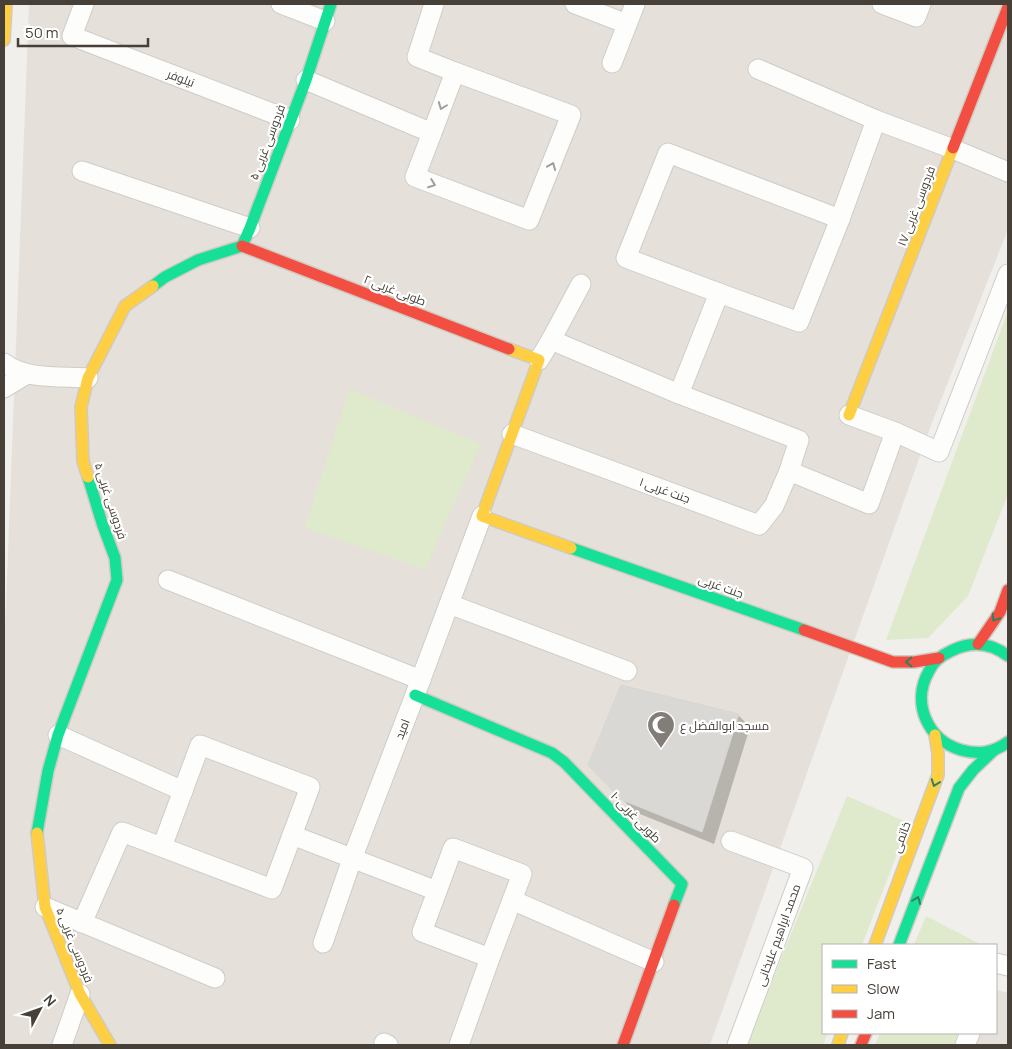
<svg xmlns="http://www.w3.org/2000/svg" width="1012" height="1049" viewBox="0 0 1012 1049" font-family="Manrope,Cairo,sans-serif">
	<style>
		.residential { fill: #e5e0d9 }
		.green { fill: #dfeacd }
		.shadow { fill: #0003 }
		.building { fill: #dad8d4; stroke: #d9d6d1 }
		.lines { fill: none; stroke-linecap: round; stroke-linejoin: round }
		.street-casing { stroke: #cfcdc9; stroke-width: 21 }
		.fast-casing { stroke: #d0cbc2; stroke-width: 14 }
		.slow-casing { stroke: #d0cbc2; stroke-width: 14 }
		.jam-casing { stroke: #d0cbc2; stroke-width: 14 }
		.street { stroke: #fdfdfc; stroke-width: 19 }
		.fast { stroke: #16e098; stroke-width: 11 }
		.slow { stroke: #ffcf43; stroke-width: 11 }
		.jam { stroke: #f24e42; stroke-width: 11 }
		.oneway { stroke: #a29e9a }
		.oneway2 { stroke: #33805e }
		.labels { text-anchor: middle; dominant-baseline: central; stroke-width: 4.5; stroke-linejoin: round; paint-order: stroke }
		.street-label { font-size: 12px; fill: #464038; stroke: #fff }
		.poi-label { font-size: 12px; fill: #464038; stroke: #fff; text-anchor: start }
	</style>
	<rect width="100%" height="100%" fill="#f1efeb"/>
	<g class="residential">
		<polygon points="29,4 1008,4 1008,229 930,428 710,1045 4,1045 4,658"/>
		<polygon points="998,990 1008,993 1008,1045 974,1045 980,1033 996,1033 996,994"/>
	</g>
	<g class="green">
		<polygon points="1008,311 1008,494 968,596 928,638 886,640"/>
		<polygon points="349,389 481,444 425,569 305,528"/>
		<polygon points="847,796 909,823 862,945 823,945 823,1033 828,1033 823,1045 746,1045"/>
		<polygon points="926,916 982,945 914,945"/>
		<polygon points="880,1033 958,1033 954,1045 875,1045"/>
	</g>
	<polygon class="shadow" points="738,715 750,727 714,844 635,812 589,765"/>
	<polygon class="building" points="621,685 739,714 702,832 622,800 588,765"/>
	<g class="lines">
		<defs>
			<g id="street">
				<polyline points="84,4 72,36 290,120"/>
				<polyline points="281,4 325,21"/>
				<polyline points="434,4 417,57 455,72"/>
				<polyline points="575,4 627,24"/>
				<polyline points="882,4 916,17 921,4"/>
				<polyline points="612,63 635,4"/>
				<polyline points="758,69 876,120 953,149 1008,172"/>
				<polyline points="306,80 432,133 455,72 571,115 529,220 415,177 432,133"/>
				<polyline points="82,171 250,228"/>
				<polyline points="719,293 799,322 840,219 876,120"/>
				<polyline points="551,340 581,284"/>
				<path d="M4,363C25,380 61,376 88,378"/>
				<polyline points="4,388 27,374"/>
				<polyline points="679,394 719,293 626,258 668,153 840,219"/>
				<polyline points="895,432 939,452 1008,274"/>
				<polyline points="512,434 759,525 774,506 789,471 799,440 679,394 551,340 539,360"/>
				<polyline points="789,471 869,504 895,432 849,415"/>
				<polyline points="168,580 421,680"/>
				<polyline points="449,604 627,671"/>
				<polyline points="58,735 183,791"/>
				<polyline points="292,835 437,891"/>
				<polyline points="731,841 803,868 737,1045"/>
				<polygon points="453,848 522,874 490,958 422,932"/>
				<polyline points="512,900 654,962"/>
				<polyline points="45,907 215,978"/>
				<polyline points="82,923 122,832 272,889 310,787 200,745 162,847"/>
				<polyline points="323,943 352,859 415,695 482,516"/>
				<polyline points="996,964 996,963 1008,966"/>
				<polyline points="384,1043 388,1045"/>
				<polyline points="62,1045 80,994"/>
				<polyline points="459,1045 490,958"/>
				<polyline points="965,1045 970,1033"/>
			</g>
			<g id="fast">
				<polyline points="153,286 165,277 198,260 242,246 250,228 306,80 331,4"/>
				<polyline points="571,548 804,630"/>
				<path d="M1008,656C990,642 971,641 951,651C942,655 933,662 929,671C911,702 927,740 961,750C979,755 993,753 1008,742"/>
				<polyline points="415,695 552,753 564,762 682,884 674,905"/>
				<polyline points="37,833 48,771 58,735 117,580 115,558 102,523 88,477"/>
				<polyline points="899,945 959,788 973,770 994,750"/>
			</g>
			<g id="slow">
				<polyline points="4,40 6,4"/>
				<polyline points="509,349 539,360 482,516 571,548"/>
				<polyline points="849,415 953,148"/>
				<polyline points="88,477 83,461 81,407 88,378 125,306 153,286"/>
				<polyline points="37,833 45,907 80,994 110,1045"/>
				<polyline points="875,945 938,775 938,754 935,735"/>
				<polyline points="838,1045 842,1033"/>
			</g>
			<g id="jam">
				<polyline points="953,148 1008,7"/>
				<polyline points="242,246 509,349"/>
				<polyline points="804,630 893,662 914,662 939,658"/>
				<polyline points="978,644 1000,612 1008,590"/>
				<polyline points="623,1045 674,905"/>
				<polyline points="861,1045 866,1033"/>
			</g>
		</defs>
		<use href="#street" class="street-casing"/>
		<use href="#fast" class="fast-casing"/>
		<use href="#slow" class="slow-casing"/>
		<use href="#jam" class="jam-casing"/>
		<use href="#street" class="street"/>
		<use href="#fast" class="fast"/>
		<use href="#slow" class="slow"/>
		<use href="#jam" class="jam"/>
	</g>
	<defs><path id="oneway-chevron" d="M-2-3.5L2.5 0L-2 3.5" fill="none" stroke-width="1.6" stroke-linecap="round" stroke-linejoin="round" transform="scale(1.25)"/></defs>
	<g class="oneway">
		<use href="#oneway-chevron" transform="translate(442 106) rotate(111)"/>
		<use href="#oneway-chevron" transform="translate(552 166) rotate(-68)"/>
		<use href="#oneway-chevron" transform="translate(432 184) rotate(21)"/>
	</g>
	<g class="oneway2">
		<use href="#oneway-chevron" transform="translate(995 618) rotate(123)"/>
		<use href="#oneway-chevron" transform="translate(909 662) rotate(179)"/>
		<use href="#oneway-chevron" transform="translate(935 783) rotate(110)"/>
		<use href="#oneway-chevron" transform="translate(917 900) rotate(-69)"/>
	</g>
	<defs>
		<symbol id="mosque-pin" viewBox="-11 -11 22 30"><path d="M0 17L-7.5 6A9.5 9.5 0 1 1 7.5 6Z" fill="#827d77" stroke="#fff"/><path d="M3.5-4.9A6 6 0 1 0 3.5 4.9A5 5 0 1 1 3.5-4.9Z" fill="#fff"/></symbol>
	</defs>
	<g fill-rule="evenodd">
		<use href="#mosque-pin" x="645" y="709" width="32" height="43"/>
	</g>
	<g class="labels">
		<g class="street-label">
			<text transform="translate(181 78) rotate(21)">نیلوفر</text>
			<text transform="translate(267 142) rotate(-69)">فردوسی غربی ۵</text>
			<text transform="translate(916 206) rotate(-69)">فردوسی غربی ۱۷</text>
			<text transform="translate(395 290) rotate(21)">طوبی غربی ۲</text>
			<text transform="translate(665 490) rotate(20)">جنت غربی ۱</text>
			<text transform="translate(111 501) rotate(72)">فردوسی غربی ۵</text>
			<text transform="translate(721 586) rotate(20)">جنت غربی</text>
			<text transform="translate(402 729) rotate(-69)">امید</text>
			<text transform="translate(636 817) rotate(46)">طوبی غربی ۱۰</text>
			<text transform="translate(901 837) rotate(-70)">خاتمی</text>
			<text transform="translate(778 935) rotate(-70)">محمد ابراهیم علیخانی</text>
			<text transform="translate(75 945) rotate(68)">فردوسی غربی ۵</text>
		</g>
		<g class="poi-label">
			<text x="680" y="725">مسجد ابوالفضل ع</text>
		</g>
	</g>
	<rect width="1012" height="1049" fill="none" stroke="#464038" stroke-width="10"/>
	<rect x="822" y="944" width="175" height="90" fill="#ffffff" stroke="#b5b3af"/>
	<rect x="832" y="960" width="25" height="8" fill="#16e098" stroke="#b5b3af"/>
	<text x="867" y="969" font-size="15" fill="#464038">Fast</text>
	<rect x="832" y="985" width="25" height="8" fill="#ffcf43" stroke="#b5b3af"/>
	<text x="867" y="994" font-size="15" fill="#464038">Slow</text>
	<rect x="832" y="1010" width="25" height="8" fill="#f24e42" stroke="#b5b3af"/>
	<text x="867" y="1019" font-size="15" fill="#464038">Jam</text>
	<g transform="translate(40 1009) rotate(49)" stroke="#ffffff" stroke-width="4" paint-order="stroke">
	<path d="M0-4L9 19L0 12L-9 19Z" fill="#464038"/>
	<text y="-8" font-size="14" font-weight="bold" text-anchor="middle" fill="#464038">N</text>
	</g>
	<path d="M18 38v8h130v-8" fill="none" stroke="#464038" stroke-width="2.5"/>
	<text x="25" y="38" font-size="15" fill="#464038" stroke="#ffffff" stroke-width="4" paint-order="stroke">50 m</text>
</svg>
